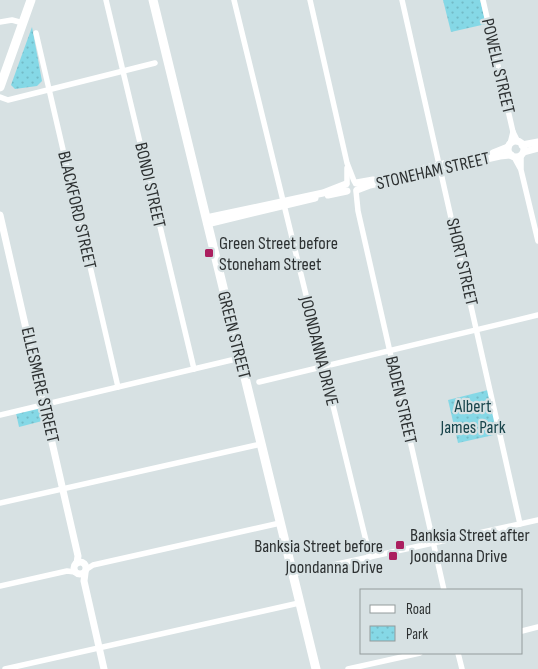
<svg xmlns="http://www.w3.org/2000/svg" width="538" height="669" viewBox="0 0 538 669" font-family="'Sofia Sans Condensed',sans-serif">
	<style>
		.park { fill: url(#park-dots) }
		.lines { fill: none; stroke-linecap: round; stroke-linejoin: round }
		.minor { stroke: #fff; stroke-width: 5.5 }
		.tertiary { stroke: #fff; stroke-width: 7 }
		.primary { stroke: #fff; stroke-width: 9 }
		.poi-dot { fill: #ab1f5f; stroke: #d7e1e3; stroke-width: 2 }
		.labels { text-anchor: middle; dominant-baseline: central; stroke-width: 4.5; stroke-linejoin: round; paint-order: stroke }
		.street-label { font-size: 18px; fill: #2d3132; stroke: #d7e1e3 }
		.poi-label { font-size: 18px; fill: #2d3132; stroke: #d7e1e3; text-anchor: start }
		.park-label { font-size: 18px; fill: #18444b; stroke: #d7e1e3 }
	</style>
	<defs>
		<pattern id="park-dots" width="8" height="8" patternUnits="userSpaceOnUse" patternTransform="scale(1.25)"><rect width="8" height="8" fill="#85d8e6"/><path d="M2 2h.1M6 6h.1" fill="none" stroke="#73bac6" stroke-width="1.8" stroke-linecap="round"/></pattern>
	</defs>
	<rect width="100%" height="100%" fill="#d7e1e3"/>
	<g class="park">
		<polygon points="443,0 480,0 486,24 451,32"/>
		<polygon points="32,27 42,81 37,86 15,89 11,85"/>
		<polygon points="488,390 498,434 458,443 448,400"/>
		<polygon points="38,408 43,412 46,420 19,427 16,413"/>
	</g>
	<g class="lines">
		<g class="minor">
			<polyline points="106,0 194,369"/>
			<polyline points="234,0 370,557"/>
			<polyline points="310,0 347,163 354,181"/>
			<polyline points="402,0 520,524"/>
			<polyline points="483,0 513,132 518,142"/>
			<polyline points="0,22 12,20 23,23"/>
			<polyline points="36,33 118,387"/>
			<polyline points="0,97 8,100 155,63"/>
			<polyline points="510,144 513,132"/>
			<polyline points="521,156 521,170 538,241"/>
			<polyline points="514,157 520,168"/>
			<polyline points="347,168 347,183"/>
			<polyline points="356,191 358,211 444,590"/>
			<polyline points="259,382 538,315"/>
			<polyline points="0,415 240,358"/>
			<polyline points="0,503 261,444"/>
			<polyline points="87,569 93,565 280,523"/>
			<polyline points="292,574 538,520"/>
			<polyline points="0,586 67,571 75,572"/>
			<polyline points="522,631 538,627"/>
			<polyline points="458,653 462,669"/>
			<polyline points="5,669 299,603"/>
			<polyline points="348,669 420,653"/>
		</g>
		<g class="tertiary">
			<circle cx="516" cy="149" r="8"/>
			<polyline points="522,145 538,142"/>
			<polyline points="524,152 538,148"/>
			<polyline points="493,153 508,147"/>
			<polyline points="422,169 456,161"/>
			<polyline points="356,183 373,180"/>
			<polyline points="357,190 370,185 500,156 511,155"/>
			<polyline points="328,195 347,191"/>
			<polyline points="0,215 78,556 77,563"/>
			<polyline points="206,218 323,193 346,184"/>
			<polyline points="207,224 315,198"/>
			<circle cx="80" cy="568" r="6"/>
			<polyline points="85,573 84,581 104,669"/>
		</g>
		<g class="primary">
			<polyline points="153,0 316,669"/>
			<polyline points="0,87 31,0"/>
		</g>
	</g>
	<g class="poi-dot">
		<rect x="204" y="248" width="10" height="10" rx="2.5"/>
		<rect x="395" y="540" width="10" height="10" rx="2.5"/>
		<rect x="388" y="551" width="10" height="10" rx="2.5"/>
	</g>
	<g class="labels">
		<g class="street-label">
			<text transform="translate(498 66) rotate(77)">POWELL STREET</text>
			<text transform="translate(433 171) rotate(-13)">STONEHAM STREET</text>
			<text transform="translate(150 185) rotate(77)">BONDI STREET</text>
			<text transform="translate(77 210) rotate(77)">BLACKFORD STREET</text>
			<text transform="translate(462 262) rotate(77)">SHORT STREET</text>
			<text transform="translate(234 335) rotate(76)">GREEN STREET</text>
			<text transform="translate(319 351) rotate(76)">JOONDANNA DRIVE</text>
			<text transform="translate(40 385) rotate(77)">ELLESMERE STREET</text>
			<text transform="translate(401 400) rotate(77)">BADEN STREET</text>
		</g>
		<g class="poi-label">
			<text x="219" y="243">Green Street before<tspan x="219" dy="21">Stoneham Street</tspan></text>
			<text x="410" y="535">Banksia Street after<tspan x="410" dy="21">Joondanna Drive</tspan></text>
			<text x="383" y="546" text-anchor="end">Banksia Street before<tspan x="383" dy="21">Joondanna Drive</tspan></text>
		</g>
		<g class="park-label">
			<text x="473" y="406">Albert<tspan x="473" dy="21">James Park</tspan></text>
		</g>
	</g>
	<rect x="360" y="589" width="162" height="65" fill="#d7e1e3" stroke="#939b9c"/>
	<rect x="370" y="605" width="25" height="8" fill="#ffffff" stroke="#939b9c"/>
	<text x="406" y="614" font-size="15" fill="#2d3132">Road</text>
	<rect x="370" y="626" width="25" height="15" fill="url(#park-dots)" stroke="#939b9c"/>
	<text x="406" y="639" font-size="15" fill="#2d3132">Park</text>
</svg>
